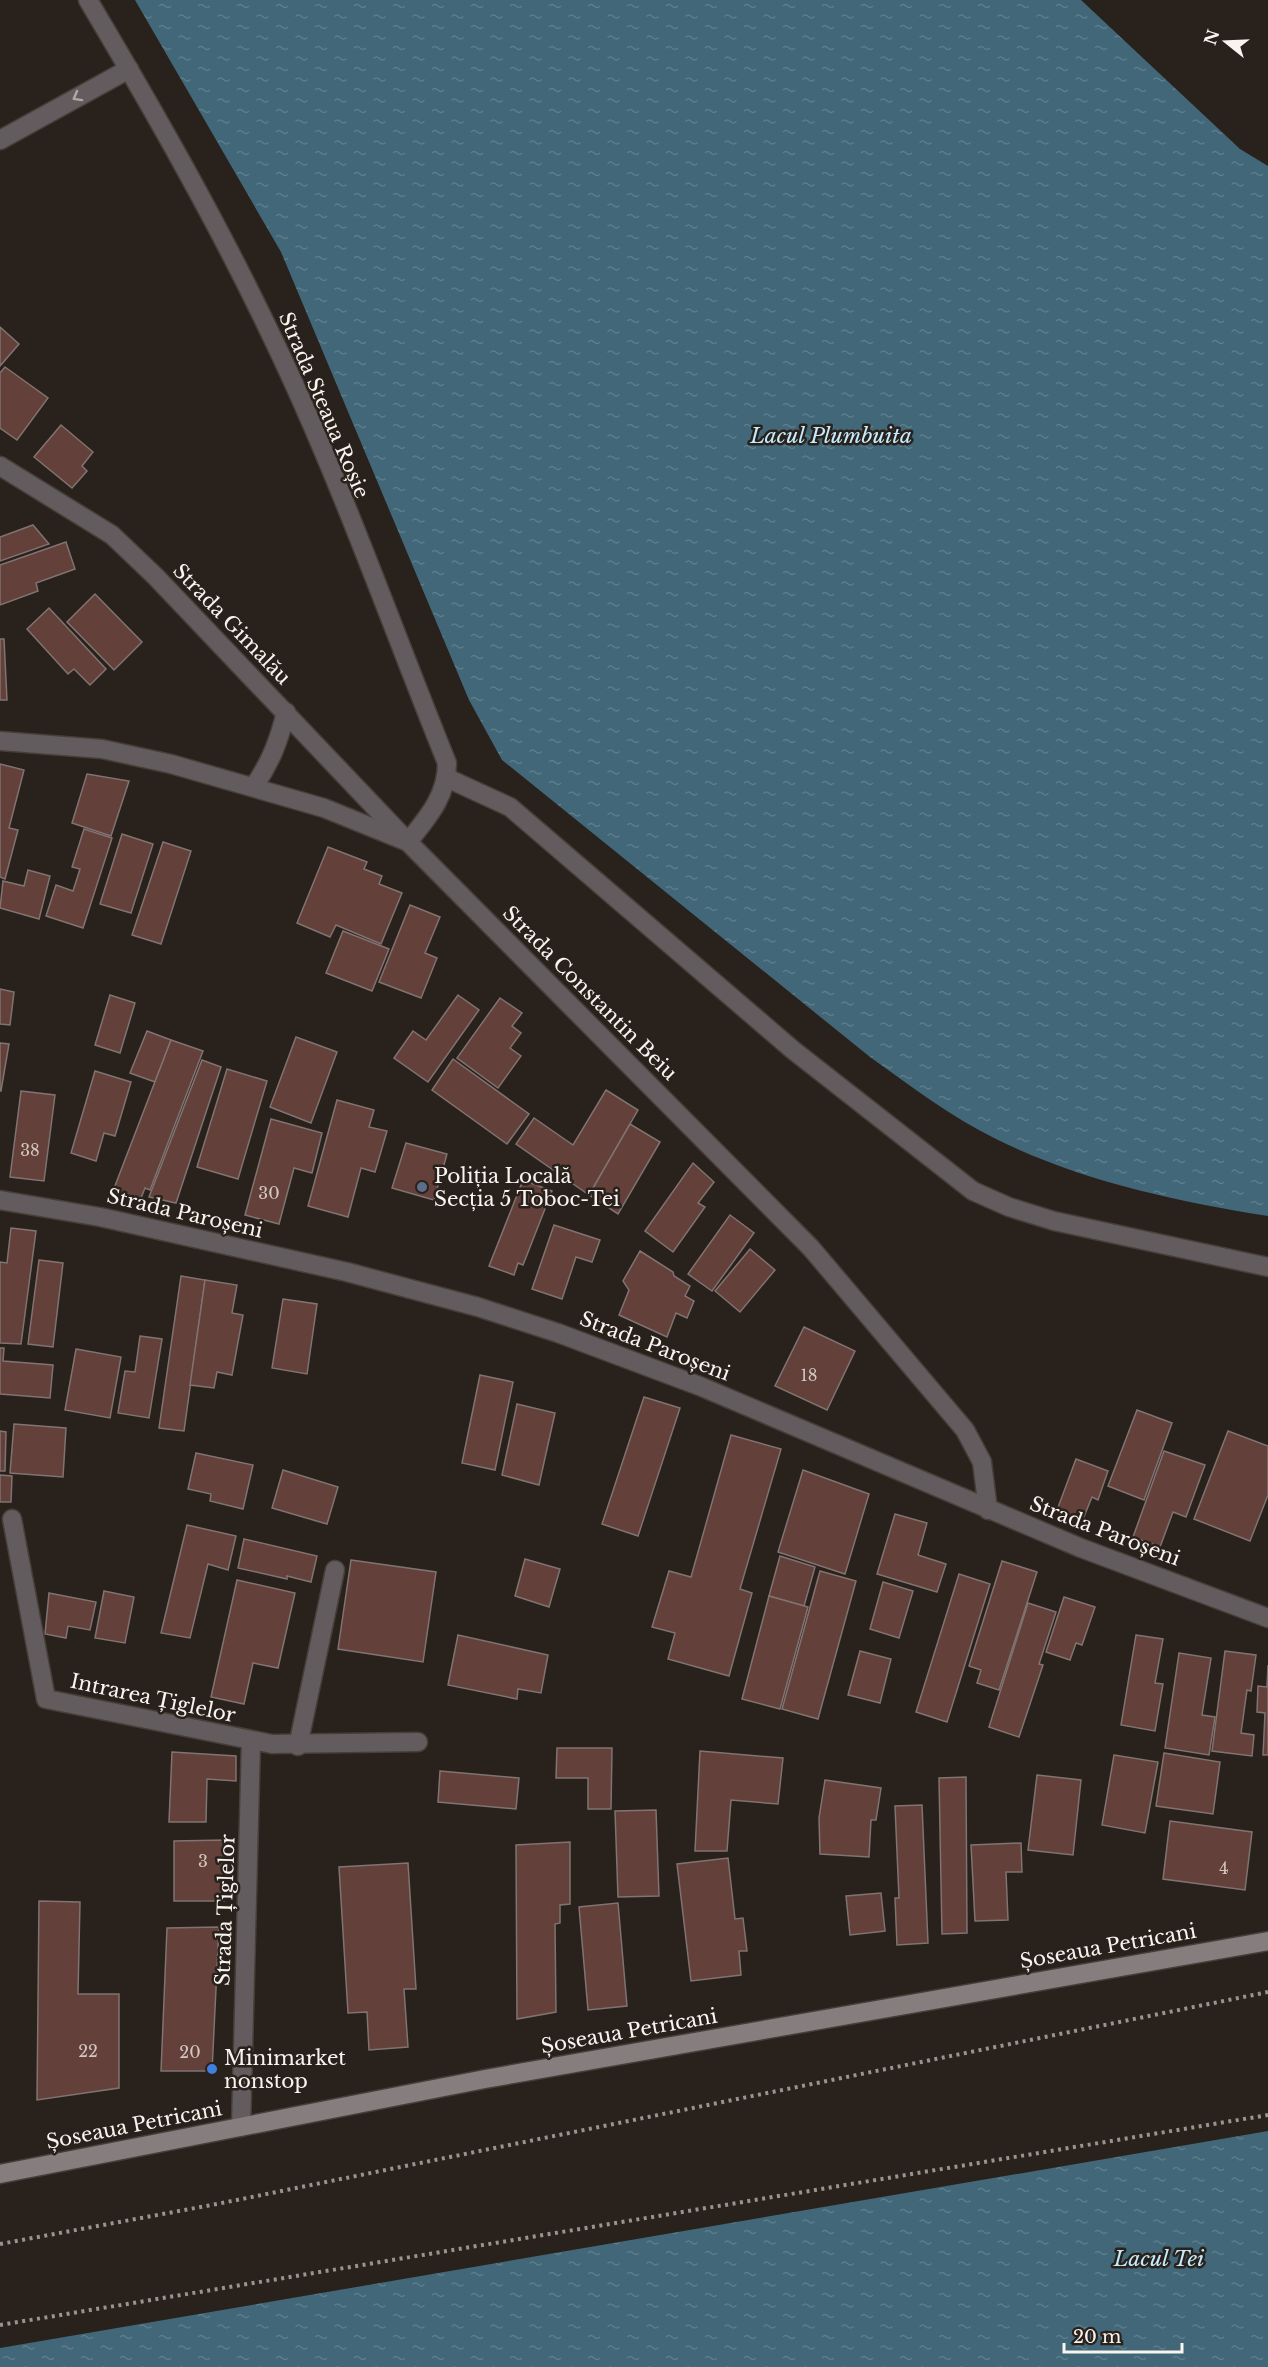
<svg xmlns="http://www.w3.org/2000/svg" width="1268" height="2367" viewBox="0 0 1268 2367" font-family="'Libre Baskerville',serif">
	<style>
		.water { fill: url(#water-ripples) }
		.building { fill: #63403a; stroke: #807371; stroke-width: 1.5 }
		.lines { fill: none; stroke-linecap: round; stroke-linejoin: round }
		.lane-casing { stroke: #463f39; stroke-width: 21 }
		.street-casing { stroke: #463f39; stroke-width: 21 }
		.secondary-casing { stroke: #463f39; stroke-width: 21 }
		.path { stroke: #9a938f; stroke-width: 4; stroke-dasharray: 3 4.5; stroke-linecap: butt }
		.lane { stroke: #625c5e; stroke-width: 18 }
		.street { stroke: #625c5e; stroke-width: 18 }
		.secondary { stroke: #867d7f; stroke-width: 18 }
		.oneway { stroke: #aea8a7 }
		.service-dot { fill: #5c6f8a; stroke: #29211b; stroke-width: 2 }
		.shop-dot { fill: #3f7fe0; stroke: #29211b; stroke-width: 2 }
		.labels { text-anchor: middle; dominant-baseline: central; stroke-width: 5; stroke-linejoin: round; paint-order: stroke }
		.number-label { font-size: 16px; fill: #d4c7c2 }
		.street-label { font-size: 20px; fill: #f9f4f0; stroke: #29211b }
		.poi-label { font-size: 20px; fill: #f9f4f0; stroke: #29211b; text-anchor: start }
		.water-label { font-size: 21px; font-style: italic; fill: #c4ecfe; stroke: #29211b }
	</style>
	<defs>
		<pattern id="water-ripples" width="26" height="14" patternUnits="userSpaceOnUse" patternTransform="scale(1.5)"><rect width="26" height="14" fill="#416778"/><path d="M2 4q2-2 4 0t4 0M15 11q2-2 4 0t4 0" fill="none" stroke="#5d7d8c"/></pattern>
	</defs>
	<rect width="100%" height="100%" fill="#29211b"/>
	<g class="water">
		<path d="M135,0H1081L1240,149L1268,166V1216C1175,1201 1081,1181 996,1139C951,1117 911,1086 870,1057L502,760L469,700L281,252Z"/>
		<polygon points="1268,2131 1268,2367 0,2367 0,2348"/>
	</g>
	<g class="building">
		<polygon points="0,327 19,344 0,366"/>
		<polygon points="5,367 48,398 17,440 0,428 0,373"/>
		<polygon points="61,425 93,452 82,466 87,471 72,488 34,457"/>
		<polygon points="33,525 49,544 0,561 0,537"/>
		<polygon points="66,542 75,569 36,583 38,591 0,605 0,565"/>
		<polygon points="95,594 142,642 114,670 67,622"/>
		<polygon points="49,608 106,669 90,685 74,669 68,674 27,629"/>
		<polygon points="0,639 4,639 7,700 0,700"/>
		<polygon points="0,764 24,770 9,828 18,830 5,879 0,877"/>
		<polygon points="87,774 129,781 111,836 72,823"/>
		<polygon points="84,829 112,838 83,928 46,916 56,885 73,891 80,869 72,867"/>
		<polygon points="122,834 153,844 131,913 100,904"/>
		<polygon points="163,842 191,851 161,944 132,935"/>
		<polygon points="328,847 367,862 364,869 382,876 379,884 402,893 381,944 336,925 330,937 297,923"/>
		<polygon points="28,870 50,876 39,919 0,908 3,881 24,886"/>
		<polygon points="410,905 440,917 425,953 437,958 421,998 379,982"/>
		<polygon points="343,931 389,949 372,991 326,973"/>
		<polygon points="0,989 14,992 10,1025 0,1024"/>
		<polygon points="110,995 135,1003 120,1053 95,1045"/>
		<polygon points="458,995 479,1010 428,1082 394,1058 413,1031 426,1040"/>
		<polygon points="500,998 522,1013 512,1026 521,1033 510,1048 521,1056 498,1088 457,1058"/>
		<polygon points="147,1031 171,1040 155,1082 130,1073"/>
		<polygon points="296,1037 337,1052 311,1123 270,1107"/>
		<polygon points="171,1040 203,1051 150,1190 145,1188 141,1198 113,1191"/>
		<polygon points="0,1043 9,1044 1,1091 0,1091"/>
		<polygon points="453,1059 529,1114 507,1144 432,1090"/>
		<polygon points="202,1060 221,1067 176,1203 149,1197"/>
		<polygon points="227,1069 267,1081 238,1179 197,1167"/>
		<polygon points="95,1071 131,1082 115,1136 104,1133 96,1161 71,1153"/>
		<polygon points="606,1090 638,1110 589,1195 516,1144 534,1118 573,1145"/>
		<polygon points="21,1091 55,1095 44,1181 10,1177"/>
		<polygon points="337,1100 374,1110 369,1127 387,1131 375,1172 361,1168 348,1217 308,1206"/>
		<polygon points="271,1119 322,1133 312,1173 294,1168 279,1224 245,1215"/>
		<polygon points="630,1124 660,1142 618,1214 589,1195"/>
		<polygon points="406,1143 447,1154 434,1200 392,1188"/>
		<polygon points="693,1163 714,1182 698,1203 705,1207 673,1252 645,1231"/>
		<polygon points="523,1180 552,1191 523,1265 518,1263 514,1275 489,1266"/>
		<polygon points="730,1215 754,1233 712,1291 688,1274"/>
		<polygon points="554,1225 600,1240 592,1262 576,1257 562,1299 532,1289"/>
		<polygon points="11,1228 36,1231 21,1344 0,1343 0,1262 7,1263"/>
		<polygon points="750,1249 775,1270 740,1312 715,1291"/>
		<polygon points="640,1251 673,1272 674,1276 690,1286 685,1296 694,1301 687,1318 676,1313 667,1337 619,1315 629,1290 623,1281"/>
		<polygon points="39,1260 63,1263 53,1347 28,1344"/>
		<polygon points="181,1276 205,1280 184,1431 159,1428"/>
		<polygon points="205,1280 237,1285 232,1313 243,1315 232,1375 217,1372 214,1388 190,1385"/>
		<polygon points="283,1299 317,1304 307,1374 272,1368"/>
		<polygon points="804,1327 855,1351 827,1410 775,1386"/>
		<polygon points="140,1336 162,1339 149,1418 118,1413 125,1371 135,1372"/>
		<polygon points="0,1348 4,1348 3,1361 53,1365 50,1398 0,1394"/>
		<polygon points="76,1349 121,1357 110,1418 65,1410"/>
		<polygon points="480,1375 513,1382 495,1470 462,1463"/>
		<polygon points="644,1397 680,1408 638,1536 602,1524"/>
		<polygon points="517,1404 555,1413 539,1485 502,1475"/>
		<polygon points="1137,1410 1172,1423 1144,1500 1108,1486"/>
		<polygon points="14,1424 66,1428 63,1477 10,1473"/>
		<polygon points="0,1431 6,1432 5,1471 0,1471"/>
		<polygon points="1228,1431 1268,1446 1268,1495 1250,1541 1194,1519"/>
		<polygon points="731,1435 781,1449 740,1589 752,1593 729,1676 668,1659 675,1633 652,1627 669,1571 691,1577"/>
		<polygon points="1164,1451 1205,1465 1186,1517 1173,1512 1160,1547 1133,1537"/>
		<polygon points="196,1453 253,1465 243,1509 210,1501 211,1494 188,1489"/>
		<polygon points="1076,1459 1108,1471 1098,1500 1092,1497 1083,1519 1057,1510"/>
		<polygon points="283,1470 338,1487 327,1524 272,1508"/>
		<polygon points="803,1470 869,1494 845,1574 778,1552"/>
		<polygon points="0,1475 12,1476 11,1502 0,1502"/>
		<polygon points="895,1514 927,1523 918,1555 946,1564 937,1592 877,1574"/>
		<polygon points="187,1525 236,1536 228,1570 208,1564 190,1638 161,1633"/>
		<polygon points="244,1539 317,1556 311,1582 287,1576 287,1579 238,1568"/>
		<polygon points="780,1556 815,1567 804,1606 769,1596"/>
		<polygon points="525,1559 560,1569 549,1607 515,1596"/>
		<polygon points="351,1560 436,1572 423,1662 338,1649"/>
		<polygon points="1002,1561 1037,1572 999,1690 977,1683 981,1670 969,1666"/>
		<polygon points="820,1571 856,1581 818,1719 782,1709"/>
		<polygon points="959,1574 990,1584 947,1722 916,1712"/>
		<polygon points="237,1580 295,1593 278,1668 253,1663 244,1704 211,1697"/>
		<polygon points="883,1582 913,1591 899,1638 870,1629"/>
		<polygon points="104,1591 134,1597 125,1643 95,1638"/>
		<polygon points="49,1593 96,1602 90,1630 68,1626 66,1638 45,1634"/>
		<polygon points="769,1596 808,1607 780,1709 742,1699"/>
		<polygon points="1064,1597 1095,1607 1082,1645 1076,1643 1070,1660 1046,1652"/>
		<polygon points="1028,1603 1056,1612 1039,1664 1043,1665 1019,1737 989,1727"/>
		<polygon points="458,1635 548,1655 541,1693 518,1689 517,1699 448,1685"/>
		<polygon points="1136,1635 1163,1639 1155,1683 1163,1684 1155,1731 1121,1725"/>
		<polygon points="860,1651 891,1659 880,1703 848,1695"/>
		<polygon points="1225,1651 1256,1655 1251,1691 1247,1690 1241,1733 1254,1735 1252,1756 1212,1751"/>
		<polygon points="1179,1653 1211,1658 1202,1715 1215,1717 1209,1755 1165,1748"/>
		<polygon points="1268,1665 1268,1755 1263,1755 1265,1713 1257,1712 1258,1686 1267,1687"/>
		<polygon points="557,1748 612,1748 611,1809 588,1809 588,1778 556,1778"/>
		<polygon points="700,1751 783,1758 778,1804 731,1800 727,1851 695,1851"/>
		<polygon points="172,1752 236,1756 236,1781 207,1779 206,1822 169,1822"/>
		<polygon points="1164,1753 1220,1762 1213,1814 1156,1806"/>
		<polygon points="1114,1755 1158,1762 1145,1833 1102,1825"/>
		<polygon points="440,1771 519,1778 516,1809 438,1802"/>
		<polygon points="1037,1775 1081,1780 1073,1855 1028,1850"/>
		<polygon points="966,1777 967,1933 942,1934 939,1778"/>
		<polygon points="825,1780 881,1788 876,1820 871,1820 869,1857 820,1854 819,1818"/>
		<polygon points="922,1805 928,1943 897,1945 895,1898 899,1898 895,1806"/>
		<polygon points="656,1810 659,1896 618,1897 615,1811"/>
		<polygon points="1170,1821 1252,1832 1245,1890 1163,1879"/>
		<polygon points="225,1840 224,1901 174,1901 174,1841"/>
		<polygon points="570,1842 570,1904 560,1905 560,1923 555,1924 556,2012 517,2019 516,1845"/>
		<polygon points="1021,1843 1022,1872 1006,1872 1008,1920 975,1921 971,1845"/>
		<polygon points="728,1858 735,1919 743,1918 747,1951 739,1951 741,1975 691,1981 677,1864"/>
		<polygon points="408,1863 416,1989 404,1989 408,2047 369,2050 367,2012 348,2013 339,1867"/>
		<polygon points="881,1893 885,1931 850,1935 846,1896"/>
		<polygon points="39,1901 80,1902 78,1994 119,1994 119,2088 37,2100"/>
		<polygon points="618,1903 627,2006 588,2010 579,1907"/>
		<polygon points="219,1927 212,2071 161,2071 167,1928"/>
	</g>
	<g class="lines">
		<defs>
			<polyline id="lane" points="447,778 510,807 793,1050 973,1191 1009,1207 1054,1221 1268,1267"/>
			<g id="street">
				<polyline points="0,140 129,69"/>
				<path d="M0,466L112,535L156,577L408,842C428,817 447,796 447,763C390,622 339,476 273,339C218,223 154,111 88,0"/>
				<polyline points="0,741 102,749 171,764 324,808 408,842 811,1248 965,1430 982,1462 988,1510"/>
				<path d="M254,786C271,762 279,740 286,712"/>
				<polyline points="0,1200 100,1217 347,1272 478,1307 558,1333 702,1387 1081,1548 1268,1618"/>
				<polyline points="12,1519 46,1699 272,1744 418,1742"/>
				<polyline points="298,1746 335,1570"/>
				<polyline points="241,2127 251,1741"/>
			</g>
			<polyline id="secondary" points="0,2174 485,2079 1268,1941"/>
		</defs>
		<use href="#lane" class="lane-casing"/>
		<use href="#street" class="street-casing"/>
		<use href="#secondary" class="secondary-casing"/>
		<g class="path">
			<polyline points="0,2244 217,2204 1268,1992"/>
			<polyline points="0,2325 1268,2115"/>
		</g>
		<use href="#lane" class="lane"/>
		<use href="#street" class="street"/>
		<use href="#secondary" class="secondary"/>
	</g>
	<defs><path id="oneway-chevron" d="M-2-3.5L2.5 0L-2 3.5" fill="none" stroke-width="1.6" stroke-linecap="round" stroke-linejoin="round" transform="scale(1.5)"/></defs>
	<use class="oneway" href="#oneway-chevron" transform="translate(77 97) rotate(151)"/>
	<circle class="service-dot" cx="422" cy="1187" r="6"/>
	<circle class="shop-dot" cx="212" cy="2069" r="6"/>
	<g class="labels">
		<g class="number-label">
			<text x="30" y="1150">38</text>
			<text x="269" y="1193">30</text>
			<text x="809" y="1375">18</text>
			<text x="203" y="1861">3</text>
			<text x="1224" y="1868">4</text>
			<text x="88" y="2051">22</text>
			<text x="190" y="2052">20</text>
		</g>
		<g class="street-label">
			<text transform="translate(324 405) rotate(67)">Strada Steaua Roșie</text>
			<text transform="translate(232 624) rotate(46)">Strada Gimalău</text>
			<text transform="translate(590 993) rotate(45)">Strada Constantin Beiu</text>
			<text transform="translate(185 1213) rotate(13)">Strada Paroșeni</text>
			<text transform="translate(655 1346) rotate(21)">Strada Paroșeni</text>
			<text transform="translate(1105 1531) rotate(21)">Strada Paroșeni</text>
			<text transform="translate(153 1698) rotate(12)">Intrarea Țiglelor</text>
			<text transform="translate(225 1910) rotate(-88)">Strada Țiglelor</text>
			<text transform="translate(1108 1946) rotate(-10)">Șoseaua Petricani</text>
			<text transform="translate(629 2031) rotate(-10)">Șoseaua Petricani</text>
			<text transform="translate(134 2125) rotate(-11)">Șoseaua Petricani</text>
		</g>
		<g class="poi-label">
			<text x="434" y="1176">Poliția Locală<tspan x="434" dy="23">Secția 5 Toboc-Tei</tspan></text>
			<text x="224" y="2058">Minimarket<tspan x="224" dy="23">nonstop</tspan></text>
		</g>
		<g class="water-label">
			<text x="831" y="436">Lacul Plumbuita</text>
			<text x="1159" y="2259">Lacul Tei</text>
		</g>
	</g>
	<g transform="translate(1226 42) rotate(288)" stroke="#29211b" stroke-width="4.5" paint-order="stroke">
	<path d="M0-4.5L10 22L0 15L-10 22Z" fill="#f9f4f0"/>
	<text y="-9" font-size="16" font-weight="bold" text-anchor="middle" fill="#f9f4f0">N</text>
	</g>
	<path d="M1064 2343v9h118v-9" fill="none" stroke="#f9f4f0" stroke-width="3"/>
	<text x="1073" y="2343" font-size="18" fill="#f9f4f0" stroke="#29211b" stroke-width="4.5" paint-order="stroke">20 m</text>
</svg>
